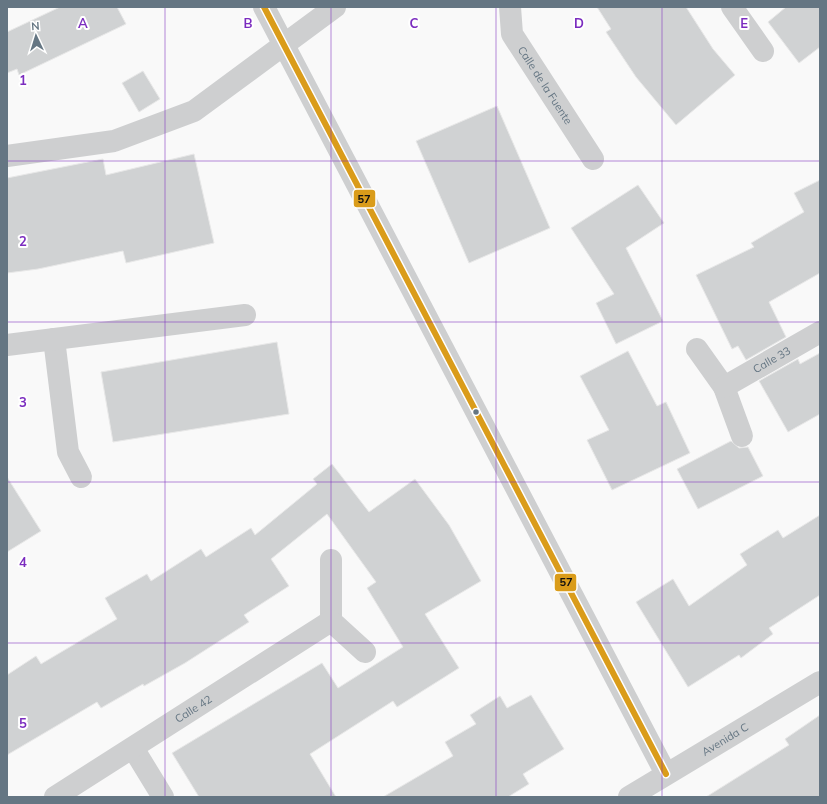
<svg xmlns="http://www.w3.org/2000/svg" width="827" height="804" viewBox="0 0 827 804" font-family="Mulish,sans-serif">
	<style>
		.building { fill: #d0d2d3; stroke: #e8e8e8 }
		.lines { fill: none; stroke-linecap: round; stroke-linejoin: round }
		.minor { stroke: #cecfd0; stroke-width: 22 }
		.bus-1-casing { stroke: #fff; stroke-width: 9 }
		.bus-1 { stroke: #da9c1a; stroke-width: 6 }
		.grid { fill: none; stroke: #7b2cbf; stroke-width: 1; stroke-opacity: 0.55 }
		.bus-dot { fill: #657683; stroke: #fff; stroke-width: 1.5 }
		.labels { text-anchor: middle; dominant-baseline: central; stroke-width: 4; stroke-linejoin: round; paint-order: stroke }
		.street-label { font-size: 11px; fill: #657683; stroke: #fff }
		.grid-label { font-size: 13px; text-anchor: middle; font-weight: bold; fill: #7b2cbf; stroke: #fff; stroke-width: 4; stroke-linejoin: round; paint-order: stroke }
		.line-badge { stroke: #fff; stroke-width: 1.5 }
		.pale-badge-label { font-size: 11px; text-anchor: middle; font-weight: bold; fill: #111 }
	</style>
	<rect width="100%" height="100%" fill="#f9f9f9"/>
	<g class="building">
		<polygon points="60,7 117,7 126,24 19,75 17,69 7,73 7,32"/>
		<polygon points="597,7 686,7 713,49 735,75 676,125 636,77 606,32 611,29"/>
		<polygon points="786,7 820,7 820,47 799,63 768,22"/>
		<polygon points="143,71 160,99 139,112 122,83"/>
		<polygon points="497,106 550,228 469,263 416,141"/>
		<polygon points="194,154 214,243 126,263 123,251 38,269 7,273 7,178 103,159 106,175"/>
		<polygon points="820,180 820,273 769,302 786,337 746,360 738,346 732,349 696,275 754,247 751,243 804,212 794,193"/>
		<polygon points="638,185 664,223 626,248 663,321 616,344 596,303 614,294 571,228"/>
		<polygon points="277,342 289,414 113,442 101,372"/>
		<polygon points="628,351 657,406 666,402 690,453 612,490 587,440 609,430 580,376"/>
		<polygon points="820,353 820,414 788,432 759,381 798,359 800,364"/>
		<polygon points="731,441 739,448 748,447 763,476 698,509 677,469"/>
		<polygon points="332,464 369,512 415,479 449,525 481,581 425,614 459,668 397,707 393,701 310,754 336,797 199,797 172,753 322,663 338,688 403,647 367,588 376,582 327,514 271,559 289,586 244,615 249,622 185,663 144,686 143,684 101,708 97,702 7,755 7,675 36,656 41,664 117,619 105,598 147,574 151,581 201,549 206,557 251,528 255,535 317,484 313,479"/>
		<polygon points="7,477 41,531 7,552"/>
		<polygon points="820,515 820,595 769,628 773,634 741,658 739,655 688,687 636,602 673,579 689,606 747,565 740,554 778,530 783,538"/>
		<polygon points="531,695 564,749 523,774 529,784 508,797 383,797 453,756 445,742 476,724 470,715 500,696 507,708"/>
		<polygon points="820,715 820,797 706,797 789,745 785,739"/>
	</g>
	<g class="lines">
		<g class="minor">
			<polyline points="264,7 666,774"/>
			<path id="s1" d="M510,7L512,34L593,159"/>
			<polyline points="732,7 763,51"/>
			<polyline points="7,156 114,141 194,111 335,7"/>
			<polyline points="54,339 68,452 81,477"/>
			<polyline points="7,345 245,315"/>
			<polyline points="697,349 724,387 742,436"/>
			<path id="s2" d="M724,387L820,332"/>
			<polyline points="331,560 331,621 365,652"/>
			<polyline points="133,748 163,797"/>
			<path id="s3" d="M55,797L331,621"/>
			<path id="s4" d="M629,797L820,682"/>
		</g>
		<defs>
			<polyline id="bus-1" points="264,7 666,774"/>
		</defs>
		<use href="#bus-1" class="bus-1-casing"/>
		<use href="#bus-1" class="bus-1"/>
	</g>
	<path class="grid" d="M165,7V797M331,7V797M496,7V797M662,7V797M7,161H820M7,322H820M7,482H820M7,643H820"/>
	<circle class="bus-dot" cx="476" cy="412" r="3.5"/>
	<g class="labels">
		<g class="street-label">
			<text stroke="none"><textPath href="#s1" startOffset="88">Calle de la Fuente</textPath></text>
			<text stroke="none"><textPath href="#s2" startOffset="55">Calle 33</textPath></text>
			<text stroke="none"><textPath href="#s3" startOffset="164">Calle 42</textPath></text>
			<text stroke="none"><textPath href="#s4" startOffset="112">Avenida C</textPath></text>
		</g>
	</g>
	<g class="grid-label">
		<text x="83" y="28">A</text>
		<text x="248" y="28">B</text>
		<text x="414" y="28">C</text>
		<text x="579" y="28">D</text>
		<text x="744" y="28">E</text>
		<text x="23" y="85">1</text>
		<text x="23" y="246">2</text>
		<text x="23" y="407">3</text>
		<text x="23" y="567">4</text>
		<text x="23" y="728">5</text>
	</g>
	<g class="line-badge">
		<rect x="353" y="189" width="23" height="19" rx="4" fill="#da9c1a"/>
		<rect x="554" y="573" width="23" height="19" rx="4" fill="#da9c1a"/>
	</g>
	<g class="pale-badge-label">
		<text x="364" y="203">57</text>
		<text x="566" y="586">57</text>
	</g>
	<rect width="827" height="804" fill="none" stroke="#657683" stroke-width="16"/>
	<g transform="translate(36 36) rotate(356)" stroke="#ffffff" stroke-width="3" paint-order="stroke">
	<path d="M0-3L7 15L0 10L-7 15Z" fill="#657683"/>
	<text y="-6" font-size="11" font-weight="bold" text-anchor="middle" fill="#657683">N</text>
	</g>
</svg>
